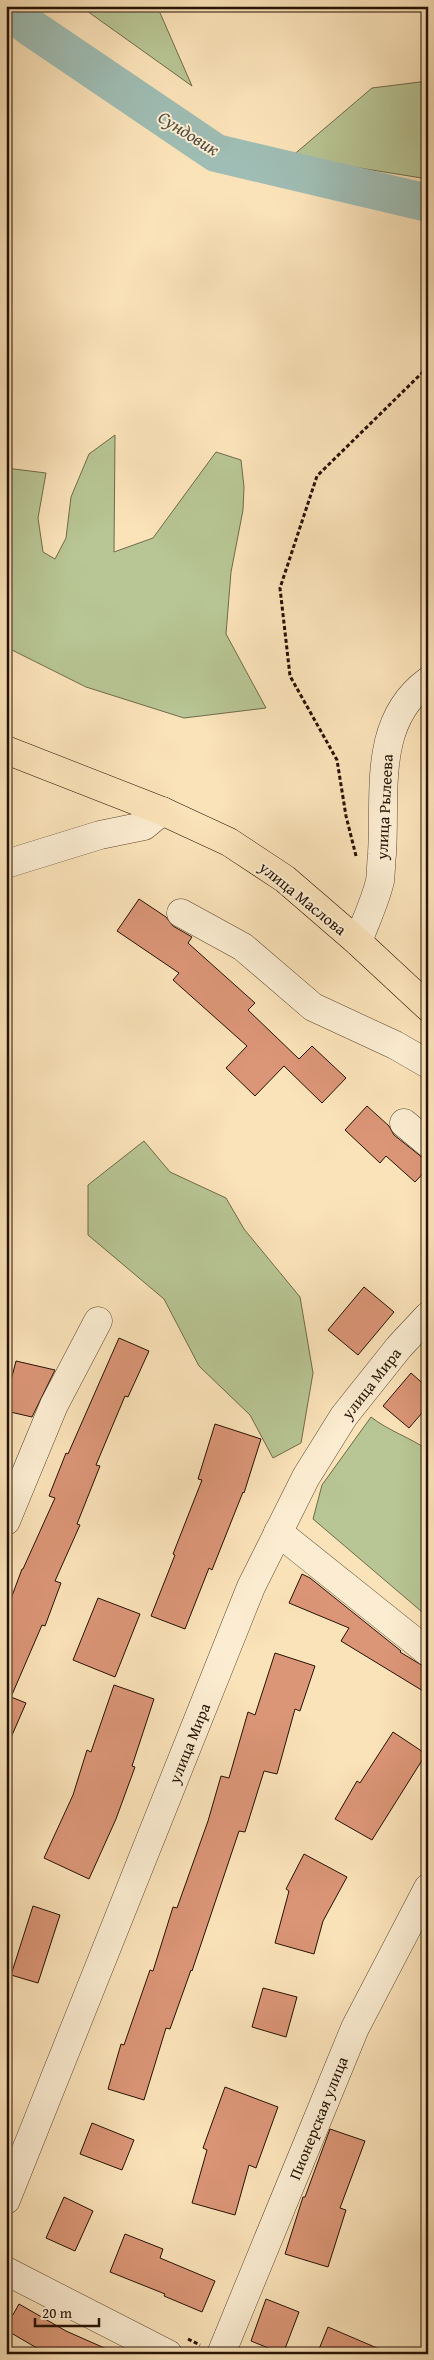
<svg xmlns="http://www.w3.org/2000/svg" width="434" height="2360" viewBox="0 0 434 2360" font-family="'Gentium Book Plus',serif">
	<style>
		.green { fill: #b8c594; stroke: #6f6b4b }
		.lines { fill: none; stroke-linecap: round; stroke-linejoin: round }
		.river { stroke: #9fbdb4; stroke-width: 38 }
		.building { fill: #db9677; stroke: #261102 }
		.minor-casing { stroke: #5b4630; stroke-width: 29 }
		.major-casing { stroke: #261102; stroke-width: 29 }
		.path { stroke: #261102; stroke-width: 3; stroke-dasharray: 4 2.5; stroke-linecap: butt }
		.minor { stroke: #fcedd2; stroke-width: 28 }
		.major { stroke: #fbe3b9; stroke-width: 28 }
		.labels { text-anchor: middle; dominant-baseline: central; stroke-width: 4; stroke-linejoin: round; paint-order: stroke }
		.street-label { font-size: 16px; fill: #261102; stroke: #fcedd2 }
		.water-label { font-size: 18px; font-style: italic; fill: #504d40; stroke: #fcedd2 }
	</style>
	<rect width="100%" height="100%" fill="#fbe3b9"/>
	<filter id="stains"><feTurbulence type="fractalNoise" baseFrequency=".004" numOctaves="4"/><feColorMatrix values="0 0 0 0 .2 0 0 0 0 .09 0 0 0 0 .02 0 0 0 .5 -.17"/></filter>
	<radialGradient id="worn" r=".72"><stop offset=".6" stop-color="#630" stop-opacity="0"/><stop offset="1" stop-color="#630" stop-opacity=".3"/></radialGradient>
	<g class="green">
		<polygon points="80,6 157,6 192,86"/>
		<polygon points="428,81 428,179 291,157 372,88"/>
		<polygon points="115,435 114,552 153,538 216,452 241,460 244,487 243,510 231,572 226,634 266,708 184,718 86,687 6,647 6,468 46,473 38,518 43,552 55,559 66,538 71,497 89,454"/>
		<polygon points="144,1141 170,1172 226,1198 244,1229 300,1297 313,1373 301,1443 273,1458 250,1415 199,1366 164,1299 88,1235 88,1185"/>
		<path d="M371,1417C389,1431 409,1437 428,1450V1617L313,1519L322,1485Z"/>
	</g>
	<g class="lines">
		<polyline class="river" points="6,7 30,27 216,153 428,203"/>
	</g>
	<g class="building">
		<polygon points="139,899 166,917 173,926 192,937 188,943 255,1003 248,1010 299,1059 312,1046 346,1078 322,1103 284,1066 255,1096 226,1068 247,1046 173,980 179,973 117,931"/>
		<polygon points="367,1106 389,1126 394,1135 428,1162 428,1168 415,1182 386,1156 380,1163 345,1130"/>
		<polygon points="364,1287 394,1312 358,1355 328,1330"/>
		<polygon points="119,1338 149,1351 128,1397 125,1396 96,1465 100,1466 77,1524 80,1525 55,1581 61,1583 45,1626 42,1625 11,1697 26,1703 6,1749 6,1612 22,1569 23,1569 55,1498 49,1496 66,1453 68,1454"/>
		<polygon points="16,1361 55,1370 32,1417 6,1411 6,1400"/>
		<polygon points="411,1373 428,1388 428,1406 409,1428 383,1406"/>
		<polygon points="215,1424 261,1439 244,1493 243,1492 212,1570 209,1568 185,1629 151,1616 175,1555 173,1554 202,1480 198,1479"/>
		<polygon points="302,1574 310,1578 401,1651 400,1652 428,1669 428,1694 341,1641 349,1628 289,1603"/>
		<polygon points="98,1598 140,1614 115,1677 73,1660"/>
		<polygon points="275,1653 315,1666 300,1711 295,1709 277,1774 264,1771 245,1832 239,1831 192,1971 191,1970 170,2029 166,2028 144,2100 108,2089 121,2044 124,2045 150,1970 153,1971 173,1907 177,1908 208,1821 221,1776 229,1778 248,1712 255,1715"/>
		<polygon points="114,1685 154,1699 132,1766 135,1767 116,1819 89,1879 44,1858 73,1795 87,1750 91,1752"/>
		<polygon points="393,1732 426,1754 372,1840 335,1819 357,1781 360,1783"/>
		<polygon points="304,1854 347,1877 323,1921 314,1954 275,1943 289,1891 286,1889"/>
		<polygon points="33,1906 60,1915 38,1983 11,1975"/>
		<polygon points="263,1988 297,1997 286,2037 252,2027"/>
		<polygon points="225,2087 278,2107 256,2168 249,2165 235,2215 192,2203 207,2150 203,2148"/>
		<polygon points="92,2123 134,2140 122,2170 80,2154"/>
		<polygon points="330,2129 365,2141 340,2208 346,2210 328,2267 285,2254 303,2197 305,2197"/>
		<polygon points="64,2197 93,2211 75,2251 46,2238"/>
		<polygon points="125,2234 163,2249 160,2258 215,2281 202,2312 164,2296 165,2294 110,2272"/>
		<polygon points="266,2299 299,2312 283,2354 251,2341"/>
		<polygon points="19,2304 66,2331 118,2354 47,2354 6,2330 6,2327"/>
		<polygon points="328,2327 391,2354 317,2354"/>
	</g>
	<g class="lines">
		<defs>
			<g id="minor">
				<polyline points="6,864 100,835 144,826 162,811"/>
				<polyline points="181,913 243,947 313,1007 395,1045 428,1064"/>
				<path d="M358,942C365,922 375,902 380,881C381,873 381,863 382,854C386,794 372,722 428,681"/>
				<polyline points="404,1123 428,1143"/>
				<polyline points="6,1521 54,1405 98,1321"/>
				<polyline points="278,1532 428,1652"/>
				<polyline points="6,2200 251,1587 306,1477 344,1416 399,1347 428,1316"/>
				<polyline points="6,2271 168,2354"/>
				<polyline points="221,2354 355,2028 428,1888"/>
			</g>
			<polyline id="major" points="6,750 162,811 229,842 285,879 358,942 428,1007"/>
		</defs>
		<use href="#minor" class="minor-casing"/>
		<use href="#major" class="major-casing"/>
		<g class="path">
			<polyline points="356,856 346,816 337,760 290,676 280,588 317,476 428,367"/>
			<polyline points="188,2339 200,2345"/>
		</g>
		<use href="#minor" class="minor"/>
		<use href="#major" class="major"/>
	</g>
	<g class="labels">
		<g class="street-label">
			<text transform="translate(384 807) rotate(-87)">улица Рылеева</text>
			<text transform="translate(303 898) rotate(39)">улица Маслова</text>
			<text transform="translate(371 1383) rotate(-52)">улица Мира</text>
			<text transform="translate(189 1743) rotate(-68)">улица Мира</text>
			<text transform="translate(318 2118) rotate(-68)">Пионерская улица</text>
		</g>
		<g class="water-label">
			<text transform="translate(189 133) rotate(32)">Сундовик</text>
		</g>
	</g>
	<rect width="434" height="2360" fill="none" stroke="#fbe3b9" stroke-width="25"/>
	<rect x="8" y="8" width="419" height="2345" fill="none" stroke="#261102" stroke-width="2.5"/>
	<rect x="12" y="12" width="409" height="2335" fill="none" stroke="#261102"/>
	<path d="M35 2318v8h64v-8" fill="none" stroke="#261102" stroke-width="2.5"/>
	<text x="42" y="2318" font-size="15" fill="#261102" stroke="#fcedd2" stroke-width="4" paint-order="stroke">20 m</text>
	<rect width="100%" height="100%" filter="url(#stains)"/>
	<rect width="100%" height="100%" fill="url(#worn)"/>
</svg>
